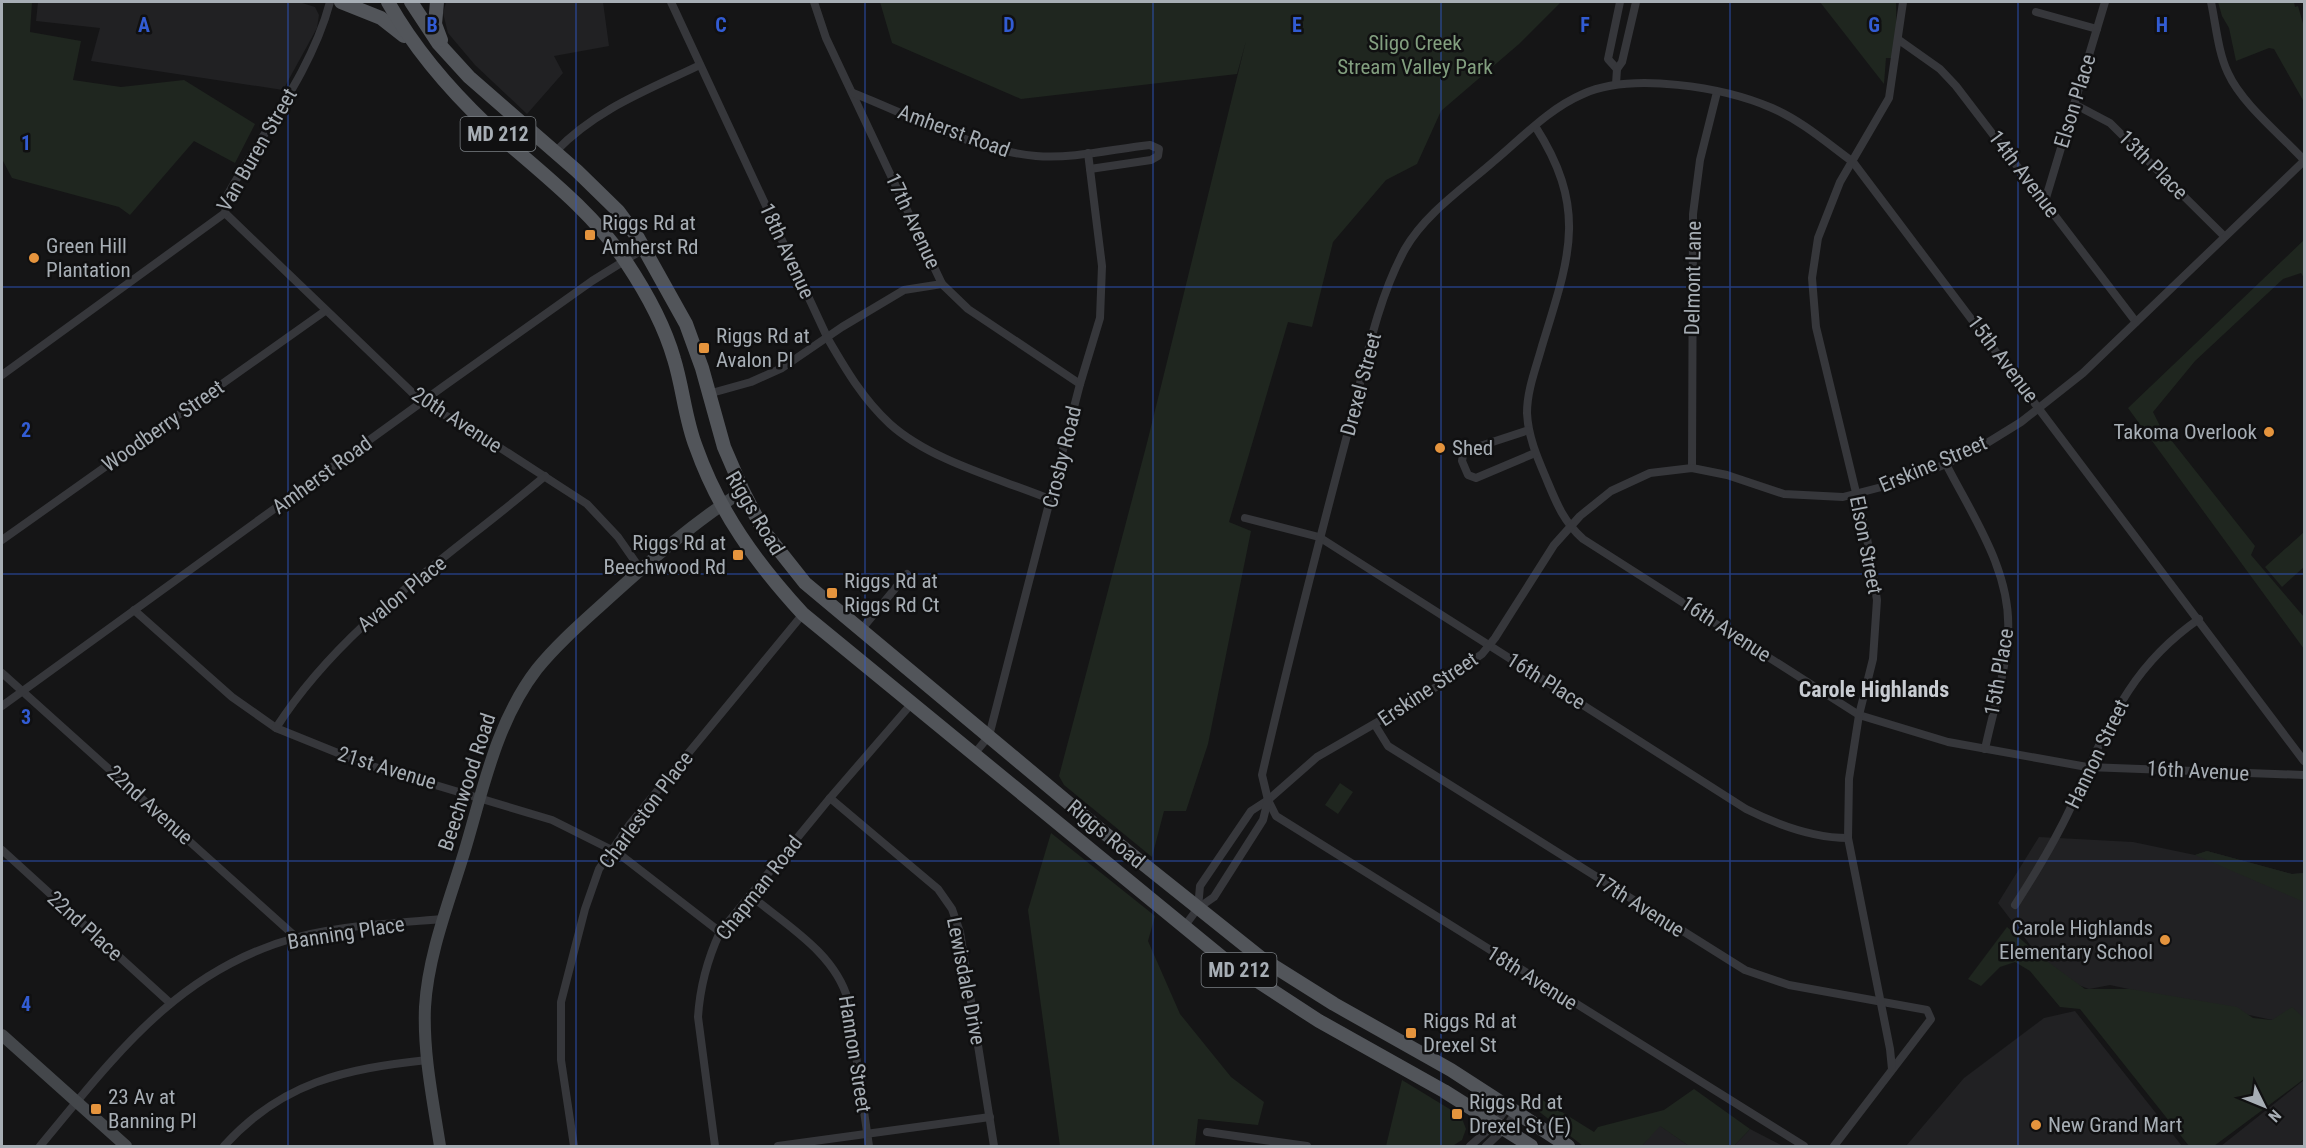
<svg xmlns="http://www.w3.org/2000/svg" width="2306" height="1148" viewBox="0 0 2306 1148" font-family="'Roboto Condensed',sans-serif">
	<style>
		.built { fill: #212123 }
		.green { fill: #1f261f }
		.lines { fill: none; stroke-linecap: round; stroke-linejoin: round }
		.street { stroke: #36373b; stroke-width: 8 }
		.secondary { stroke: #44474b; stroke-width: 12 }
		.primary { stroke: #52555a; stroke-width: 14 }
		.grid { fill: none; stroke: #325cd3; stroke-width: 1.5; stroke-opacity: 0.55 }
		.poi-dot { fill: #e5943d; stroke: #101011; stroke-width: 2 }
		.labels { text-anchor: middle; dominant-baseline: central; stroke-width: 5; stroke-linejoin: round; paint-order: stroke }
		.shield { fill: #101011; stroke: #7a7f84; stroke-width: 1.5 }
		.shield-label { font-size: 20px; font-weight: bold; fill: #a7aeb5 }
		.park-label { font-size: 21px; fill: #829f7f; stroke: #101011 }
		.street-label { font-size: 21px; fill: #a7aeb5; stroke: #101011 }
		.poi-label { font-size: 21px; fill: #a7aeb5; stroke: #101011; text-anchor: start }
		.neighbourhood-label { font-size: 22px; font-weight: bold; fill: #c8ccd2; stroke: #101011 }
		.grid-label { font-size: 20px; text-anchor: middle; font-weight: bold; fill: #325cd3; stroke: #101011; stroke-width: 5; stroke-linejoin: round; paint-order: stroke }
	</style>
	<rect width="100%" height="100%" fill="#151516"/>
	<g class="built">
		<polygon points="38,2 299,2 315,7 319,15 317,28 283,90 91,61 100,28 36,21"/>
		<polygon points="446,2 603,2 609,46 554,56 563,73 527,114 475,65 448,33 443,13"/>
		<polygon points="2039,837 2133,842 2195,855 2207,851 2292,874 2304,873 2304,1020 2277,1021 2110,985 2089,989 2054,976 1998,903"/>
		<polygon points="2075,1011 2182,1146 1906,1146 1964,1078 2044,1018"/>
		<polygon points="2304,1080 2304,1146 2221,1146"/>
		<polygon points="1659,1125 1689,1146 1642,1146"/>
		<polygon points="1750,1129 1783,1146 1734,1146"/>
	</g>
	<g class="green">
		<polygon points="2,2 32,2 30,32 81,41 73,80 121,87 184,80 255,124 235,163 194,141 130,215 119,207 12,178 2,159"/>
		<polygon points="880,2 1561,2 1519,44 1441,111 1417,164 1386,180 1333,242 1312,327 1288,322 1229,522 1251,531 1208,744 1186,811 1164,811 1152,857 1064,785 1059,776 1147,443 1246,41 1237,74 1021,99 892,43"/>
		<polygon points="1820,2 1896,2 1897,58 1886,58 1884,84"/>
		<polygon points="2218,2 2294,2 2295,7 2298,6 2304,27 2304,102 2274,49 2269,48 2236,61 2229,28 2222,16"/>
		<polygon points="2304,240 2304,278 2301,273 2283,279 2195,361 2153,412 2160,426 2255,546 2251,555 2304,617 2304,649 2128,408"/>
		<polygon points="2304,532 2304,567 2282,587 2265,567"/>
		<polygon points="1340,783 1353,792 1338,814 1325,805"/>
		<polygon points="1051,833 1155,916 1148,941 1180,1014 1231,1077 1264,1102 1258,1125 1198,1119 1195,1146 1060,1146 1028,910"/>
		<polygon points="2207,851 2292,874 2304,873 2304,902 2195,855"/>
		<polygon points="2007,927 2040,956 2085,989 2130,989 2237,1007 2253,1018 2272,1020 2292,1007 2304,1018 2304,1079 2214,1146 2189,1146 2080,1009 2060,1007 2030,971 2015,962 2000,967 1981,986 1968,979"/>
		<polygon points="1402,1080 1461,1116 1466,1129 1462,1140 1454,1145 1386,1146"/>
		<polygon points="1694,1089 1750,1129 1734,1146 1689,1146 1660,1126 1642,1146 1583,1146 1532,1106 1541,1099 1594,1132 1598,1127 1664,1110"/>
	</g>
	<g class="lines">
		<g class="street">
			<path d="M671,2L828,339C846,370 863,399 890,424C931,461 1001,479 1052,500"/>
			<polyline points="814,2 826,38 942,284 968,309 1080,384"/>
			<path d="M2211,2C2216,25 2218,52 2228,73C2242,104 2281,135 2304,160"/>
			<polyline points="2036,12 2097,29"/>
			<polyline points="1899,40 1940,69 1956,86 2136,322"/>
			<polyline points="1617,69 1608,59 1620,2"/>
			<polyline points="1616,84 1617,69 1622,62 1636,2"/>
			<path d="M853,93C909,115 976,151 1036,156C1073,159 1113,149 1150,145L1159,149L1158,156L1151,160L1090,169"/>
			<polyline points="2074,104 2110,123 2224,236"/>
			<path d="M1535,126C1589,210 1569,258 1542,346C1536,368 1527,390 1527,413C1528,436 1537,457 1546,478C1556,502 1563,521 1583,539L1859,715L1948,742L2087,767L2304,775"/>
			<path d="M555,152C596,109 648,90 700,65"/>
			<polyline points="2045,201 2105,2"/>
			<polyline points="225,213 422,402 485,438 587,504 618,537 641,570"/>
			<path d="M2,375L225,213L228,194C263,131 311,73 330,2"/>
			<polyline points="708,394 751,382 782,368 842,327 904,290 942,284"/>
			<polyline points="1529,430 1468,450 1463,455 1462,461 1468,475 1476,478 1535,453"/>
			<path d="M1946,464C1972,515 2012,572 2008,633C2006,672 1993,711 1985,749"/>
			<polyline points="1692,468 1693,214 1700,160 1717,92"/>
			<path d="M1245,518L1319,537L1746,809C1778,825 1812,838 1848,838"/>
			<polyline points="2,540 325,311"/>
			<polyline points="134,610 232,697 276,728 365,764 552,820 618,853 720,932"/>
			<polyline points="861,630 907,574"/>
			<polyline points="2,673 297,938"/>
			<polyline points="2,706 444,386 592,281 645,248"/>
			<polyline points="1375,725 1388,746 1745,970 1789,985 1927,1010 1931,1019 1834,1146"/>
			<path d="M276,728C343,623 451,556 545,476"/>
			<polyline points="975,753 989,736 1080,384 1100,318 1102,266 1088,153"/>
			<polyline points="830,798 938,889 952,909 960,932 994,1146"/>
			<polyline points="1268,800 1276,816 1804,1146"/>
			<polyline points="2,850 169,1002"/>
			<path d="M750,895C786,925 835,953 848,1000L869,1146"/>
			<path d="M2015,905C2035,874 2054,843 2070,809C2106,732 2125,670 2199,619"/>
			<polyline points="1198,908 1200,886 1251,811 1268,800 1317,757 1426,694 1482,654 1495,638 1554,545 1580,516 1611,491 1650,473 1692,468 1727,475 1784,494 1843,497 1901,482 1946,464 1987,443 2021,422 2083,373 2304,161"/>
			<path d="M1184,927L1198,908L1214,897L1263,820L1268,800L1262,775C1289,657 1319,541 1350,424C1365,366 1376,302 1405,249C1425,214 1462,189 1493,162C1521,139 1548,109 1583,94C1631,72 1724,87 1772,108C1802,121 1827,143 1853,162L2304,761"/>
			<polyline points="1892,1069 1890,1049 1848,838 1849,779 1859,715 1873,659 1877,600 1867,538 1816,327 1812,278 1818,238 1840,182 1889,98 1903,2"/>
			<polyline points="1207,1132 1307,1146"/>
			<path d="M40,1146C115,1056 178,969 298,937C346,925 395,923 444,919"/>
			<path d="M224,1146C282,1082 344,1069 427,1060"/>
			<polyline points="574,1146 561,1060 561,1002 585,909 599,869 630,824 803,614"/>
			<path d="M715,1146L698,1017C700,986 707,960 720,932L830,798L913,702"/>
			<polyline points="778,1146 990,1117"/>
			<polyline points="1470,1146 1496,1123 1507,1107"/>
			<polyline points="1486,1146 1504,1129 1516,1113"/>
		</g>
		<g class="secondary">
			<polyline points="2,1035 126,1146"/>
			<path d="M440,1146C433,1101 423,1053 425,1007C428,955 449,902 464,853C483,790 496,722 537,669C558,643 584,621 608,599C651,560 694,522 743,491"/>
		</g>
		<g class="primary">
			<polyline points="341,2 381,18 404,36"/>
			<path d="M388,2C414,48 449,89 487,125C535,168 590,208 626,262C646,292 664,324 674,359C683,388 685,419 696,447C719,512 757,564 803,614L1225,960L1319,1021L1444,1091L1531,1146"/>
			<polyline points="411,2 438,43 469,77 577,171 618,211 638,238 686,324 702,368 724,447 743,491 763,530 805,583 1102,831 1261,958 1334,1004 1451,1070 1568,1146"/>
			<polyline points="437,2 435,24 441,40"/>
		</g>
	</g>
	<path class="grid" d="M288,2V1146M576,2V1146M865,2V1146M1153,2V1146M1441,2V1146M1730,2V1146M2018,2V1146M2,287H2304M2,574H2304M2,861H2304"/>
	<g class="poi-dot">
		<rect x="584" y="229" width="12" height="12" rx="3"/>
		<circle cx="34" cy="258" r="6"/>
		<rect x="698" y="342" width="12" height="12" rx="3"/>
		<circle cx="2269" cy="432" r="6"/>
		<circle cx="1440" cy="448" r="6"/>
		<rect x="732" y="549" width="12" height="12" rx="3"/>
		<rect x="826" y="587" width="12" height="12" rx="3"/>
		<circle cx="2165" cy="940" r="6"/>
		<rect x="1405" y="1027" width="12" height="12" rx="3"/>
		<rect x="90" y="1103" width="12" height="12" rx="3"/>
		<rect x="1451" y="1108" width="12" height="12" rx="3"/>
		<circle cx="2036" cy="1125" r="6"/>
	</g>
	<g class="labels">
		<g class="shield">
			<rect x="460.5" y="117" width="75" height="34" rx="4.5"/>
			<rect x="1201.5" y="953" width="75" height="34" rx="4.5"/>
		</g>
		<g class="shield-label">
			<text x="498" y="134">MD 212</text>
			<text x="1239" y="970">MD 212</text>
		</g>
		<g class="park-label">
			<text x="1415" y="43">Sligo Creek<tspan x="1415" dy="24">Stream Valley Park</tspan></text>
		</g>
		<g class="street-label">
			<text transform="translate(2075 101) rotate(-73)">Elson Place</text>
			<text transform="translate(954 131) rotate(20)">Amherst Road</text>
			<text transform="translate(257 150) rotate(-60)">Van Buren Street</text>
			<text transform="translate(2153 165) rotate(45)">13th Place</text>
			<text transform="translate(2024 174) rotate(53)">14th Avenue</text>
			<text transform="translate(913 221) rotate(65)">17th Avenue</text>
			<text transform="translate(787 251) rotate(65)">18th Avenue</text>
			<text transform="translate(1693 278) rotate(-89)">Delmont Lane</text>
			<text transform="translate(2003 359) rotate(53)">15th Avenue</text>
			<text transform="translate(1361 384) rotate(-75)">Drexel Street</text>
			<text transform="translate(457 420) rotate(33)">20th Avenue</text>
			<text transform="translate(163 426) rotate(-35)">Woodberry Street</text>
			<text transform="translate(1062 457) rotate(-76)">Crosby Road</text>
			<text transform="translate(1933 464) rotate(-23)">Erskine Street</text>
			<text transform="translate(322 475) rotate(-36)">Amherst Road</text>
			<text transform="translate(755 513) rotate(59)">Riggs Road</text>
			<text transform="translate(1866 545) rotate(79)">Elson Street</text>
			<text transform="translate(402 594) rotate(-39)">Avalon Place</text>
			<text transform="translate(1726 629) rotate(33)">16th Avenue</text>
			<text transform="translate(1999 672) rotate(-80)">15th Place</text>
			<text transform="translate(1546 681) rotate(32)">16th Place</text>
			<text transform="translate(1428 689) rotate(-34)">Erskine Street</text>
			<text transform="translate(2097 754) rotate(-64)">Hannon Street</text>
			<text transform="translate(387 768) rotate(17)">21st Avenue</text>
			<text transform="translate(2198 771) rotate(3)">16th Avenue</text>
			<text transform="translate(467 782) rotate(-72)">Beechwood Road</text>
			<text transform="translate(150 805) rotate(42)">22nd Avenue</text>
			<text transform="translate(646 810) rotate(-53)">Charleston Place</text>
			<text transform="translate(1106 834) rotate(40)">Riggs Road</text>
			<text transform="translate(759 888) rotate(-52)">Chapman Road</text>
			<text transform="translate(1639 905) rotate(32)">17th Avenue</text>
			<text transform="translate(85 926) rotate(42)">22nd Place</text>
			<text transform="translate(346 933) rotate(-9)">Banning Place</text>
			<text transform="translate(1532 978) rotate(32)">18th Avenue</text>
			<text transform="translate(966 981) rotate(79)">Lewisdale Drive</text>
			<text transform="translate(855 1054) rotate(81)">Hannon Street</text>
		</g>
		<g class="poi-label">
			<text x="602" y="223">Riggs Rd at<tspan x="602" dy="24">Amherst Rd</tspan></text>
			<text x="46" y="246">Green Hill<tspan x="46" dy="24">Plantation</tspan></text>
			<text x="716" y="336">Riggs Rd at<tspan x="716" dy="24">Avalon Pl</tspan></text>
			<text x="2257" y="432" text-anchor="end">Takoma Overlook</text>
			<text x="1452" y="448">Shed</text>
			<text x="726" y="543" text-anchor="end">Riggs Rd at<tspan x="726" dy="24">Beechwood Rd</tspan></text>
			<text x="844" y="581">Riggs Rd at<tspan x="844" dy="24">Riggs Rd Ct</tspan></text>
			<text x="2153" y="928" text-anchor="end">Carole Highlands<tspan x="2153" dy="24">Elementary School</tspan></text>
			<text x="1423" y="1021">Riggs Rd at<tspan x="1423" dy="24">Drexel St</tspan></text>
			<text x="108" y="1097">23 Av at<tspan x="108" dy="24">Banning Pl</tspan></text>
			<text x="1469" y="1102">Riggs Rd at<tspan x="1469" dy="24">Drexel St (E)</tspan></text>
			<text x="2048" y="1125">New Grand Mart</text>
		</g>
		<g class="neighbourhood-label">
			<text x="1874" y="689">Carole Highlands</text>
		</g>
	</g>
	<g class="grid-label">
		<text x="144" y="32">A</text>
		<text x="432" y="32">B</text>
		<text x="721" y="32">C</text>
		<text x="1009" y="32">D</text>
		<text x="1297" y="32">E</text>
		<text x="1585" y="32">F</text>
		<text x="1874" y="32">G</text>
		<text x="2162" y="32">H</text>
		<text x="26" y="150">1</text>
		<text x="26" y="437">2</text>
		<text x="26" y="724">3</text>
		<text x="26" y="1011">4</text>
	</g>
	<rect width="2306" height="1148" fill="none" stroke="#a7aeb5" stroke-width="6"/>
	<g transform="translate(2264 1106) rotate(133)" stroke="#101011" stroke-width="4.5" paint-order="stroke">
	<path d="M0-4.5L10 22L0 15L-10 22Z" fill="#a7aeb5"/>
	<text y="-9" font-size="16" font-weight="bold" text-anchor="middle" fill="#a7aeb5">N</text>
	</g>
</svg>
